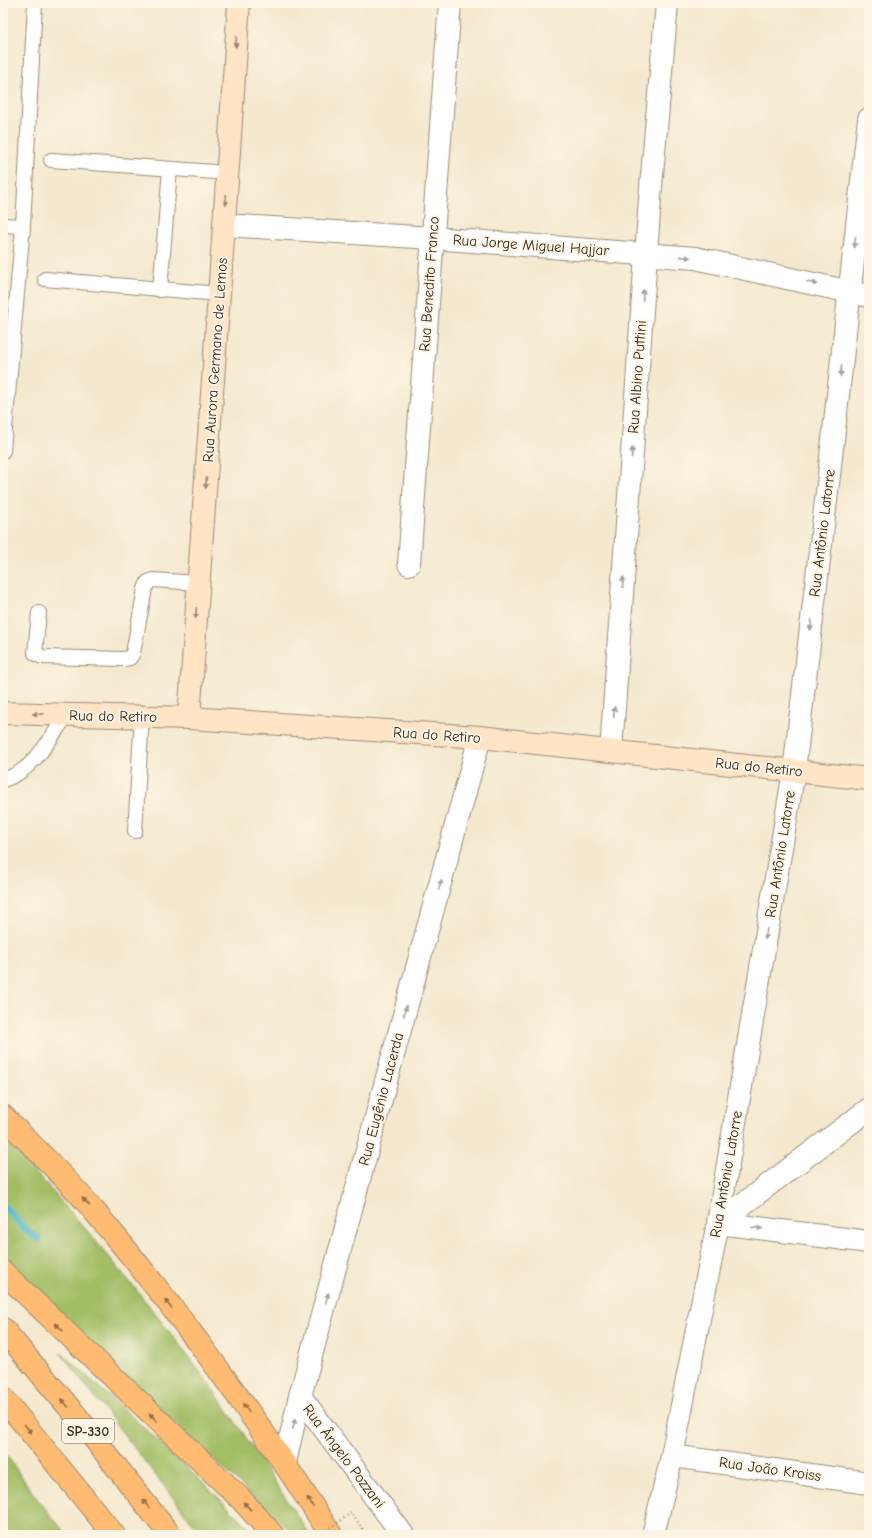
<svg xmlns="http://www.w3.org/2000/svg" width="872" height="1538" viewBox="0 0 872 1538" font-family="'Comic Neue',sans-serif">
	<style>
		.green { fill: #a2be65; stroke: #6e7442 }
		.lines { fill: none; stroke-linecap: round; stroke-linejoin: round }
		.stream { stroke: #4db7cb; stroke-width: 7 }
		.lane-casing { stroke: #988a76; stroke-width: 16 }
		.street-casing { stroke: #988a76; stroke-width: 24 }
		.secondary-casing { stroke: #988a76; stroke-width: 24 }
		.highway-casing { stroke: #988a76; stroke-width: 24 }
		.lane { stroke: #fff; stroke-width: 14 }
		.street { stroke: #fff; stroke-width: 22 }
		.secondary { stroke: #ffe4c6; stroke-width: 22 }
		.highway { stroke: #ffbb71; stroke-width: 22 }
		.path-bridge { stroke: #988a76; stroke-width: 2.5; stroke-dasharray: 1 3; stroke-linecap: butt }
		.oneway { fill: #9d8772 }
		.oneway2 { fill: #a79f9a }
		.oneway3 { fill: #936b43 }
		.labels { text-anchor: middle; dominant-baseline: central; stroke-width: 4; stroke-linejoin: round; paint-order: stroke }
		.shield { fill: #fcf5e5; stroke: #75675a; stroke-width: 1 }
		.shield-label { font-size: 14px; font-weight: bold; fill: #3b2a1e }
		.street-label { font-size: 15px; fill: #3b2a1e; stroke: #fcf5e5 }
	</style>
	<rect width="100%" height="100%" fill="#fcf5e5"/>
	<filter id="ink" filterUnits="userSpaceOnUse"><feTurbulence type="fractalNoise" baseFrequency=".025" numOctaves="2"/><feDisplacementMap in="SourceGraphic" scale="8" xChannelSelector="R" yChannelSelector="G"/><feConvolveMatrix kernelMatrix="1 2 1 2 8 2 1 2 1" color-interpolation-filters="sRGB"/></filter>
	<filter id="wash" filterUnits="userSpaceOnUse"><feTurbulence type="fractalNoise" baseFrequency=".012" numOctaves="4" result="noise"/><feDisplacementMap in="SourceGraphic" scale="16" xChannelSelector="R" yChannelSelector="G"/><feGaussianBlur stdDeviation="0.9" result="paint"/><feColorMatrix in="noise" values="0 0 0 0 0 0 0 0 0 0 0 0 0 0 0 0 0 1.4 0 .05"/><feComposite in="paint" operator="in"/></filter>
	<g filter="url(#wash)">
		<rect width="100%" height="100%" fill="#f4e9cf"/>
		<g class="green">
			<path d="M3,1137C71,1210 137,1287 196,1367C237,1420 272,1479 310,1535H295L28,1287L3,1260Z"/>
			<polygon points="59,1351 171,1452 257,1535 202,1535"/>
			<polygon points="3,1450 35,1496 67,1535 3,1535"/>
		</g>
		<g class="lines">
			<polyline class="stream" points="3,1205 26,1230 39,1239"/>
		</g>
	</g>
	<g filter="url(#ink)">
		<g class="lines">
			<defs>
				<g id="lane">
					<polyline points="51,160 228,173"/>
					<polyline points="3,225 23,226"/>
					<polyline points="45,279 219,294"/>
					<polyline points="160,290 170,169"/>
					<polyline points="3,451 23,226 35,3"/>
					<polyline points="39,613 35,653 42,657 123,659 130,658 133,653 145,589 148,582 153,580 198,583"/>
					<path d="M3,780C34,771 49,739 67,715"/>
					<polyline points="135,831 142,716"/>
				</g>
				<g id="street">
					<polyline points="224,225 432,238 695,258 869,296"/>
					<polyline points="409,564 450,3"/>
					<polyline points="611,751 650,198 667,3"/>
					<polyline points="718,1223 869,1109"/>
					<polyline points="718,1223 869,1242"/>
					<polyline points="300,1396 403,1535"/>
					<polyline points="672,1456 869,1483"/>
					<polyline points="285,1462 300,1396 480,737"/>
					<polyline points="653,1535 672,1456 718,1223 794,771 829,475 869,119"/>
				</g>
				<g id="secondary">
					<polyline points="3,713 189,718 480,737 869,779"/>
					<polyline points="189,718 224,225 239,3"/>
				</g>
				<g id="highway">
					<path d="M3,1116C34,1148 67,1178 95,1212C181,1314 260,1423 331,1535"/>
					<polyline points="3,1272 241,1499 273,1535"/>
					<polyline points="3,1329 78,1418 170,1535"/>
					<polyline points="3,1398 114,1535"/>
				</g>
			</defs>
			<use href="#lane" class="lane-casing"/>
			<use href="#street" class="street-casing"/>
			<use href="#secondary" class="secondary-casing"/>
			<use href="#highway" class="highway-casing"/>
			<use href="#lane" class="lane"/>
			<use href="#street" class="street"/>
			<use href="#secondary" class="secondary"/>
			<use href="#highway" class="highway"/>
			<polyline class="path-bridge" points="321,1535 351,1513 367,1535"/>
		</g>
		<defs><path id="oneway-solid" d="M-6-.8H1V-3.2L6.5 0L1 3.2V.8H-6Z"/></defs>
		<g class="oneway">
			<use href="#oneway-solid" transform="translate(236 42) rotate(94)"/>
			<use href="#oneway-solid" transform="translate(226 200) rotate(93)"/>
			<use href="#oneway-solid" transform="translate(206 483) rotate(94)"/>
			<use href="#oneway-solid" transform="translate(196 613) rotate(94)"/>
			<use href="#oneway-solid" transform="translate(38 714) rotate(-179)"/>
		</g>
		<g class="oneway2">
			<use href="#oneway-solid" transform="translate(855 242) rotate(96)"/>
			<use href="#oneway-solid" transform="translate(685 257) rotate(6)"/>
			<use href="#oneway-solid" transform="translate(812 283) rotate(12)"/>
			<use href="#oneway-solid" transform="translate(643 295) rotate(-86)"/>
			<use href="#oneway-solid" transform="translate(841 371) rotate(96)"/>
			<use href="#oneway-solid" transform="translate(632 453) rotate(-86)"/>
			<use href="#oneway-solid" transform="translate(623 582) rotate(-86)"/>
			<use href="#oneway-solid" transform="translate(811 625) rotate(97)"/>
			<use href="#oneway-solid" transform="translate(614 712) rotate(-86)"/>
			<use href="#oneway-solid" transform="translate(440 885) rotate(-75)"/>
			<use href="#oneway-solid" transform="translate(766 934) rotate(99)"/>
			<use href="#oneway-solid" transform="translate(405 1011) rotate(-75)"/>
			<use href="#oneway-solid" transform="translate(757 1228) rotate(7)"/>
			<use href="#oneway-solid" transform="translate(327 1298) rotate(-75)"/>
			<use href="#oneway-solid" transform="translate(294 1424) rotate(-77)"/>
		</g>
		<g class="oneway3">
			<use href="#oneway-solid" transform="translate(86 1202) rotate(-134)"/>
			<use href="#oneway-solid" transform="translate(168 1304) rotate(-128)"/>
			<use href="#oneway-solid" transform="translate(59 1327) rotate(-136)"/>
			<use href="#oneway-solid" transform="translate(65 1403) rotate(-130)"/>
			<use href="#oneway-solid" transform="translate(246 1408) rotate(-126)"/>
			<use href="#oneway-solid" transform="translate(153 1417) rotate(-137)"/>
			<use href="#oneway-solid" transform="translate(28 1429) rotate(51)"/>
			<use href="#oneway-solid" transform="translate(310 1502) rotate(-122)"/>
			<use href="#oneway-solid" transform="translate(146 1504) rotate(-128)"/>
			<use href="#oneway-solid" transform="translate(247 1506) rotate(-133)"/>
		</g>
	</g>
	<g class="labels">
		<rect class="shield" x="62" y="1419" width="52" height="24" rx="3"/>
		<g class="shield-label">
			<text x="88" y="1431">SP-330</text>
		</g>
		<g class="street-label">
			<text transform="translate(531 245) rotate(4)">Rua Jorge Miguel Hajjar</text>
			<text transform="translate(429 284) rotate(-86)">Rua Benedito Franco</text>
			<text transform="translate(215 360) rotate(-86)">Rua Aurora Germano de Lemos</text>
			<text transform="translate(637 377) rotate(-86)">Rua Albino Puttini</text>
			<text transform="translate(822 533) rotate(-83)">Rua Antônio Latorre</text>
			<text transform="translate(113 716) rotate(1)">Rua do Retiro</text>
			<text transform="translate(437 735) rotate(4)">Rua do Retiro</text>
			<text transform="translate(759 767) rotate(6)">Rua do Retiro</text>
			<text transform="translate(780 854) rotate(-81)">Rua Antônio Latorre</text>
			<text transform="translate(381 1099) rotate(-75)">Rua Eugênio Lacerda</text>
			<text transform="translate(726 1174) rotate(-80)">Rua Antônio Latorre</text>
			<text transform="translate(344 1456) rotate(53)">Rua Ângelo Pozzani</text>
			<text transform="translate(770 1469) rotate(8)">Rua João Kroiss</text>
		</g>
	</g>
	<rect width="872" height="1538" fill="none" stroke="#fcf5e5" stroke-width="16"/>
</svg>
